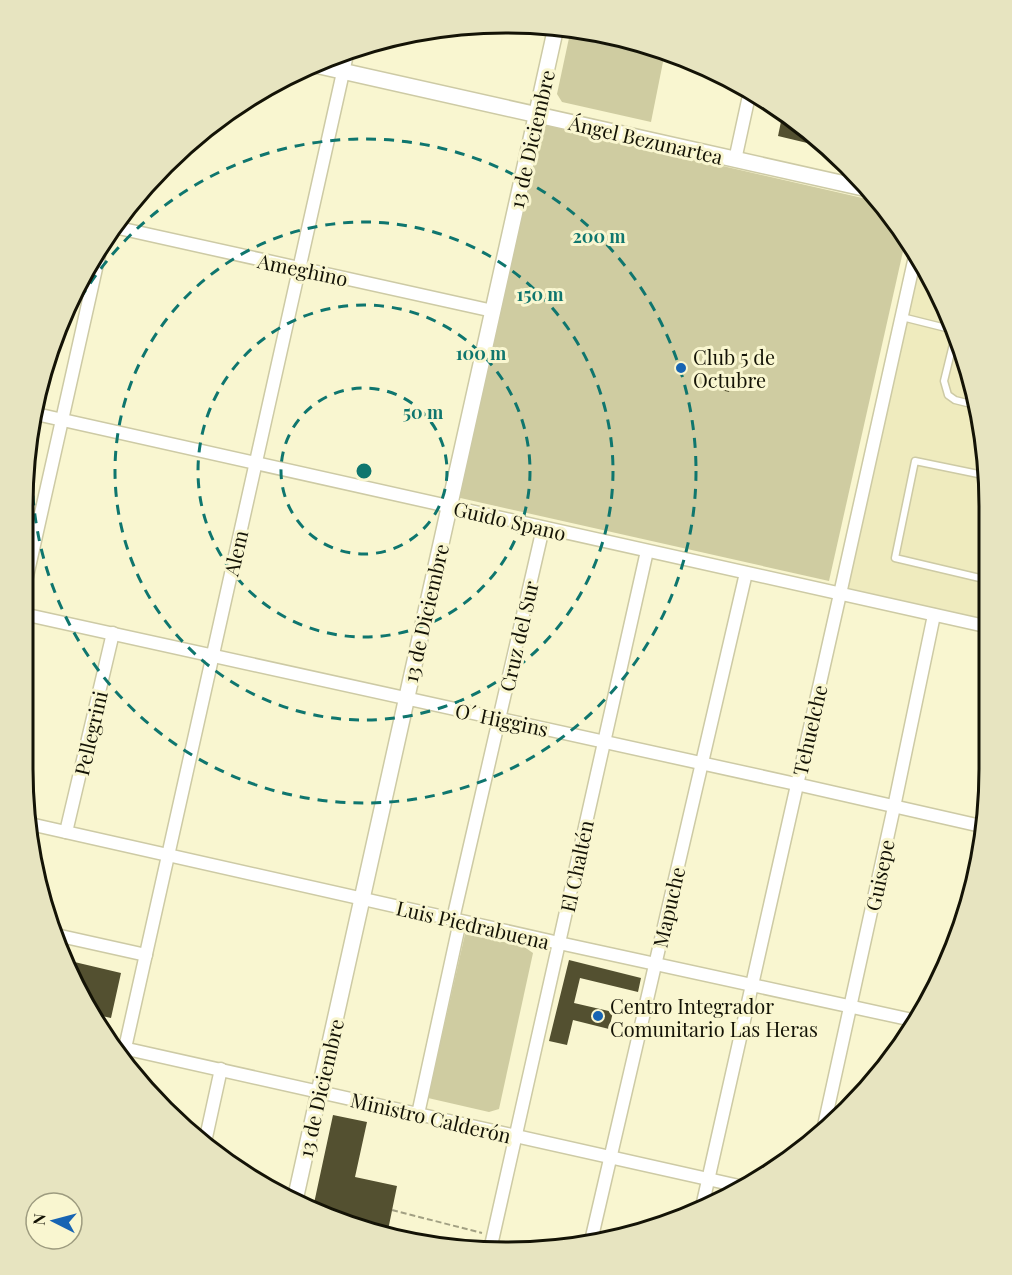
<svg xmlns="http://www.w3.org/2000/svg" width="1012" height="1275" viewBox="0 0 1012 1275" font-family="'Playfair Display',serif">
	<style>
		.built { fill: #efebbe }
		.green { fill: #cfcca1 }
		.building { fill: #535030 }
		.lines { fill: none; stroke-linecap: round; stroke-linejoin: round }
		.service-casing { stroke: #cdcaa5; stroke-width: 9 }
		.minor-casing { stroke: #cdcaa5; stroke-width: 15 }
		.tertiary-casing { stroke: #cdcaa5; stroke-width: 18 }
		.path { stroke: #a2a083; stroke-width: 2; stroke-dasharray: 6 3; stroke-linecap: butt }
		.service { stroke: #fff; stroke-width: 6 }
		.minor { stroke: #fff; stroke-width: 12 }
		.tertiary { stroke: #fff; stroke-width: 15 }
		.ring { fill: none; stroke: #0f766e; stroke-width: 3; stroke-dasharray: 10 8 }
		.poi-dot { fill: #1764b3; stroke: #f9f6d0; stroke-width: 2 }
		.labels { text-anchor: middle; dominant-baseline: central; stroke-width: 6; stroke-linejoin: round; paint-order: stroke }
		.street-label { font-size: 20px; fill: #141306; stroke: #f9f6d0 }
		.poi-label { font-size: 20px; fill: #141306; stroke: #f9f6d0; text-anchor: start }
		.rim { fill: none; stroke: #141306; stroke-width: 3 }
		.centre { fill: #0f766e; stroke: #f9f6d0; stroke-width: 3 }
		.ring-label { font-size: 18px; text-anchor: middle; font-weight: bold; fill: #0f766e; stroke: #f9f6d0; stroke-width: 6; stroke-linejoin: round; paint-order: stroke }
	</style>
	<rect width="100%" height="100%" fill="#f9f6d0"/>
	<polygon class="built" points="916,252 925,265 964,351 988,474 985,626 840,594"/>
	<g class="green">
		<polygon points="569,38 664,57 651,122 562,102 557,94"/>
		<polygon points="540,124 880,202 906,238 829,581 456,497"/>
		<polygon points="32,431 37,432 23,495 24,475"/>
		<polygon points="465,934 523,946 533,953 499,1109 489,1112 428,1098"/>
	</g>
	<g class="building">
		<polygon points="783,112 801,123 828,148 778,136"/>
		<polygon points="703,377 731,384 729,392 701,385"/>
		<polygon points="66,960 121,973 111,1018 102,1016 101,1021 94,1019 87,1010"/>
		<polygon points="569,960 641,978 638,992 580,978 574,1003 613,1012 609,1029 573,1020 567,1045 549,1041"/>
		<polygon points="333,1115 367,1122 355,1177 397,1186 387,1235 369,1231 313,1208"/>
	</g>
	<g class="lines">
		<defs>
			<g id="service">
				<polyline points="556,31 659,53"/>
				<polyline points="902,317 954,330"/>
				<polyline points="956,332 944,381 948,395 955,400 975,405"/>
				<polyline points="987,565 984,579 895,558 915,461 988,476"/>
			</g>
			<g id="minor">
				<polyline points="735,160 750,91"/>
				<polyline points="114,227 493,311"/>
				<polyline points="36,414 985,626"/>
				<polyline points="23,594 101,246"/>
				<polyline points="23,614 796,784 981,826"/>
				<polyline points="30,824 559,943 917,1021"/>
				<polyline points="66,832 113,633"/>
				<polyline points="453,919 543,528"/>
				<polyline points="56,935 146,955"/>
				<polyline points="114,1046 748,1188"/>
				<polyline points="123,1057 348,50"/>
				<polyline points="418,1114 460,921"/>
				<polyline points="822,1135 894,807 934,615"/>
				<polyline points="205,1142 221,1069"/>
				<polyline points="702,1207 840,594 916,252"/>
				<polyline points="591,1241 746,573"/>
				<polyline points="490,1250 647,551"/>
			</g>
			<g id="tertiary">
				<polyline points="315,65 872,190"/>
				<polyline points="295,1200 556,27"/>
			</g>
		</defs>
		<use href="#service" class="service-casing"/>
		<use href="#minor" class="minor-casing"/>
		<use href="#tertiary" class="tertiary-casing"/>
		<polyline class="path" points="392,1210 482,1233"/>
		<use href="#service" class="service"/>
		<use href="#minor" class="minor"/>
		<use href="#tertiary" class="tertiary"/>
	</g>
	<g class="ring">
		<circle cx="364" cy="471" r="83"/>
		<circle cx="364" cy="471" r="166"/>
		<circle cx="364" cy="471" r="249"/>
		<circle cx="364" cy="471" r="332"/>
	</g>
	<g class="poi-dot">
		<circle cx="681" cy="368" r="6"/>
		<circle cx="598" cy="1016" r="6"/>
	</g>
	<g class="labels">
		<g class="street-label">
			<text transform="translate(531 139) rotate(-77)">13 de Diciembre</text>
			<text transform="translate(646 139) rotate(13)">Ángel Bezunartea</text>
			<text transform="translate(303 269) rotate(12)">Ameghino</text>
			<text transform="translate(510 520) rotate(13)">Guido Spano</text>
			<text transform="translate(235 553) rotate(-77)">Alem</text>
			<text transform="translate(425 613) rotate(-77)">13 de Diciembre</text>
			<text transform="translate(518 636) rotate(-77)">Cruz del Sur</text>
			<text transform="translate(502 719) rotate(12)">O´ Higgins</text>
			<text transform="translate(809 730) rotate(-77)">Tehuelche</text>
			<text transform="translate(90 733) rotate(-77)">Pellegrini</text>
			<text transform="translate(576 866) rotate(-78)">El Chaltén</text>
			<text transform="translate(879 875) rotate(-78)">Guisepe</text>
			<text transform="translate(668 907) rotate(-77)">Mapuche</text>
			<text transform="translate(473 924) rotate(13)">Luis Piedrabuena</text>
			<text transform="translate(320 1088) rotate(-77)">13 de Diciembre</text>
			<text transform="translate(431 1117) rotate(13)">Ministro Calderón</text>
		</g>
		<g class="poi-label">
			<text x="693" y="356">Club 5 de<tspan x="693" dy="23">Octubre</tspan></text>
			<text x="610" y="1005">Centro Integrador<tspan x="610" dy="23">Comunitario Las Heras</tspan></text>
		</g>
	</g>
	<path d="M0 0H1012V1275H0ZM506 33H506A473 473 0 0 1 979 506V769A473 473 0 0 1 506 1242H506A473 473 0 0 1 33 769V506A473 473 0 0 1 506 33Z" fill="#e7e4c0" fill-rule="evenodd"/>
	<path class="rim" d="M506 33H506A473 473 0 0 1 979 506V769A473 473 0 0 1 506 1242H506A473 473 0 0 1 33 769V506A473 473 0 0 1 506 33Z"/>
	<circle cx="364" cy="471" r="9" class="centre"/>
	<g class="ring-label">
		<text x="599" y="243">200 m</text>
		<text x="540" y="301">150 m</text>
		<text x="481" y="360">100 m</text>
		<text x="423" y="419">50 m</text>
	</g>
	<g transform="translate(54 1221) rotate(276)"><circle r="28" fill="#f9f6d0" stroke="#9d9b7f" stroke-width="1.5"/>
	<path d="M0-4.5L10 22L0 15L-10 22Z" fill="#1764b3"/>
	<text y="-9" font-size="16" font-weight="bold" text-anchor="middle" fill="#141306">N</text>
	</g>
</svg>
